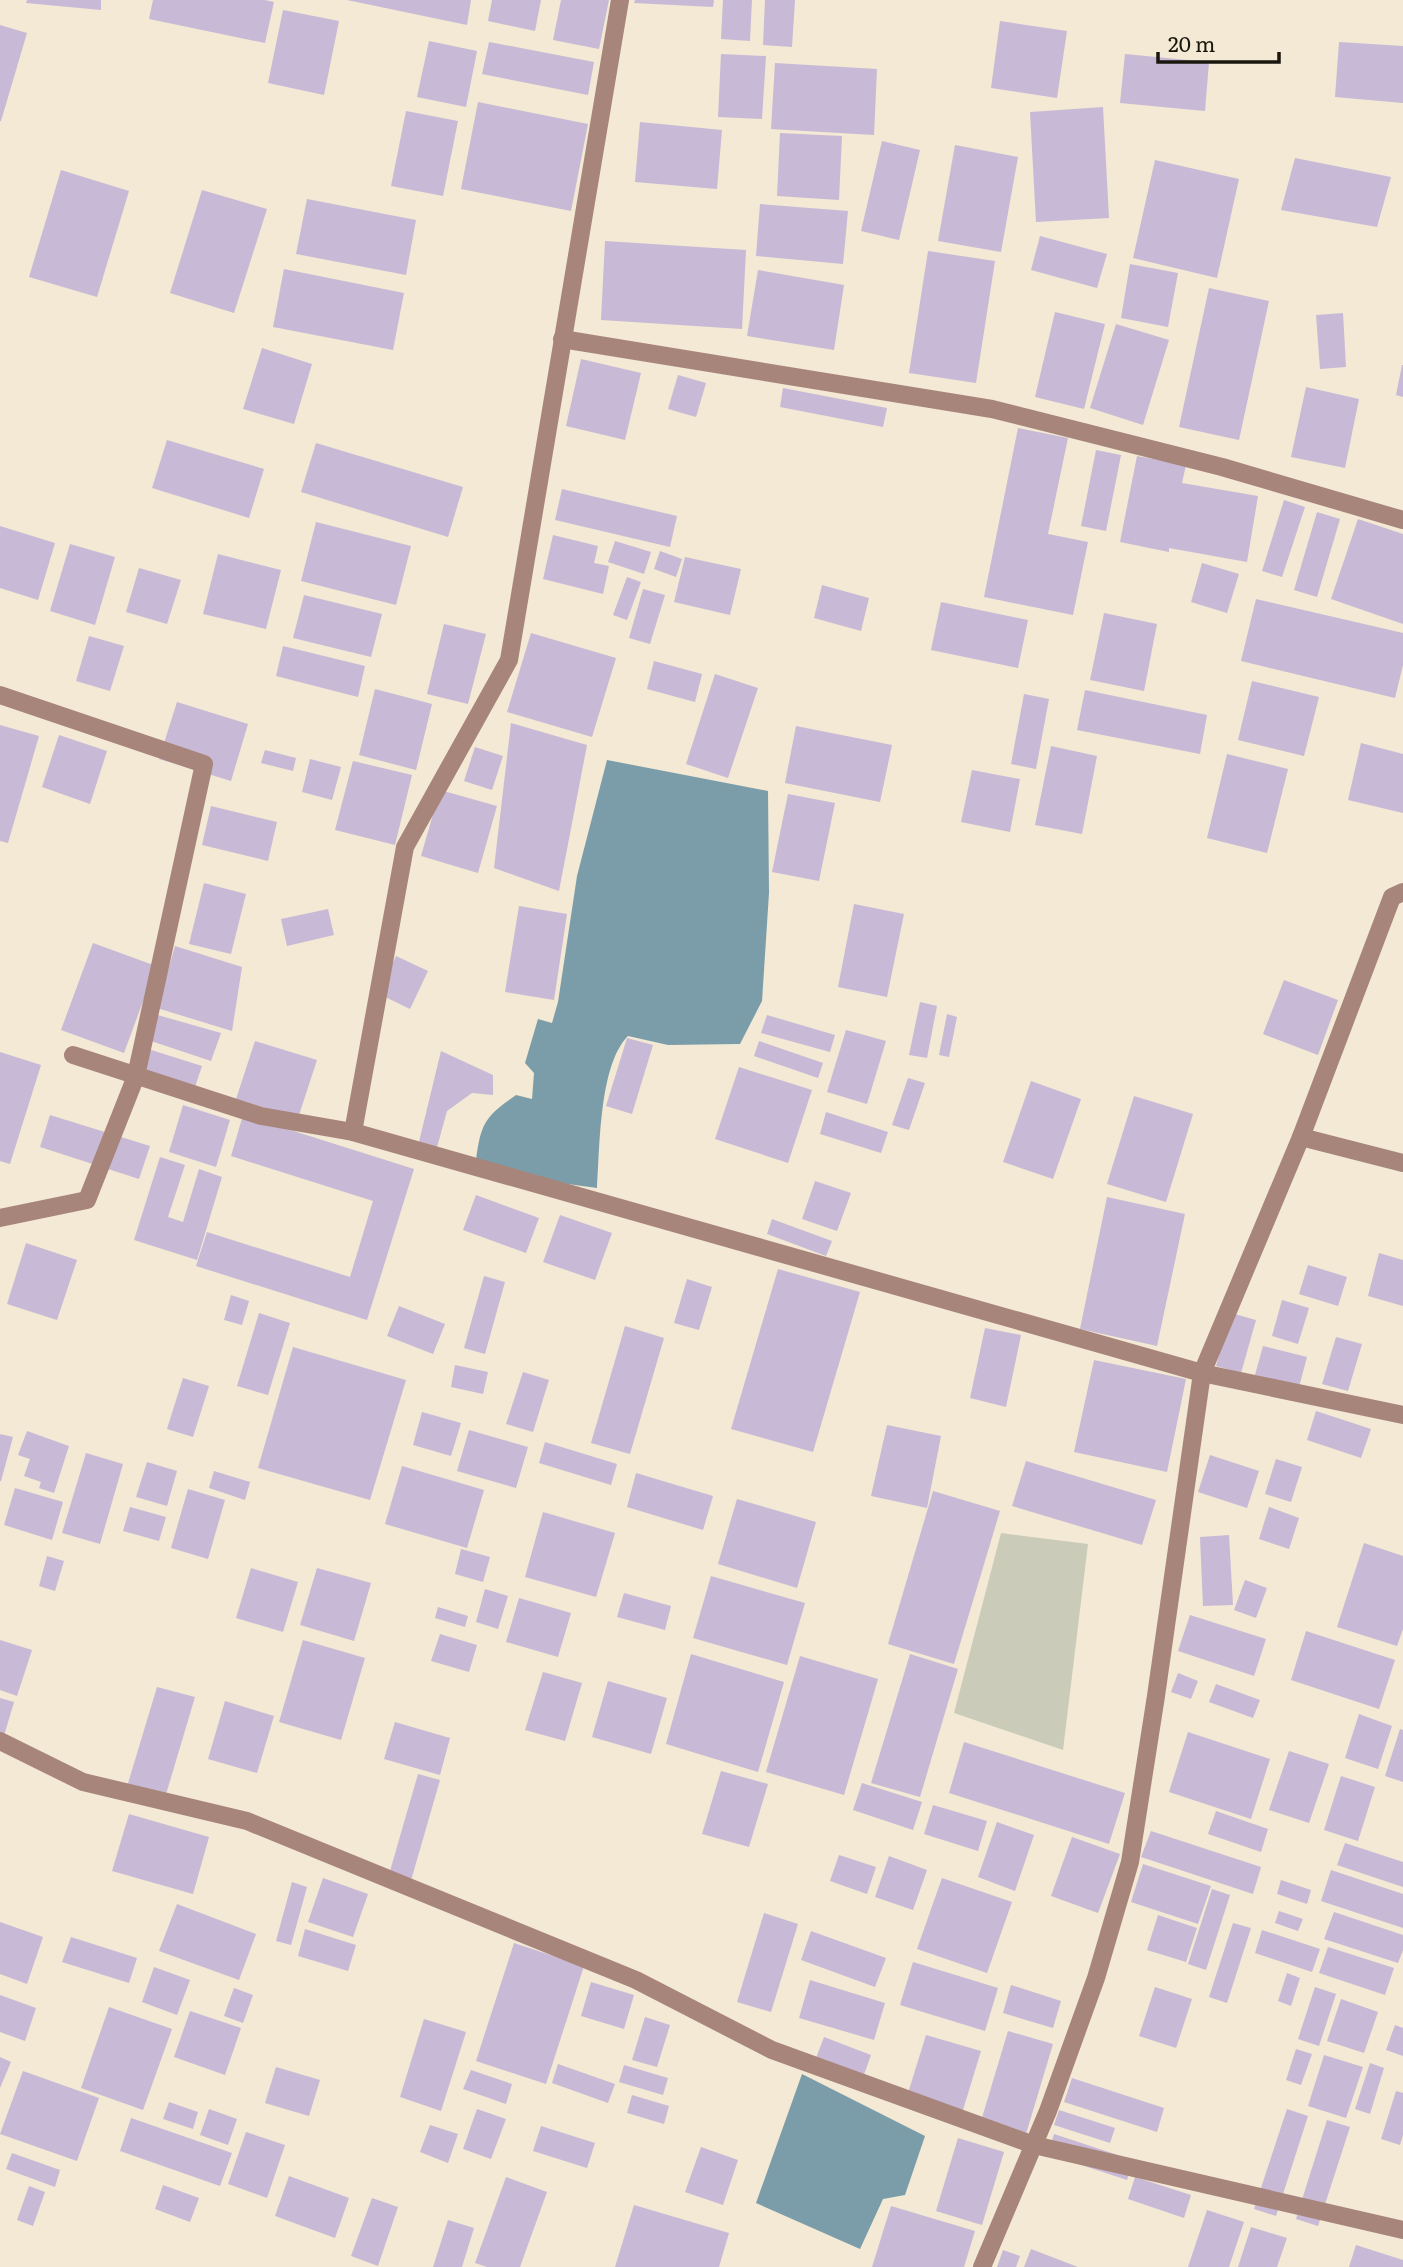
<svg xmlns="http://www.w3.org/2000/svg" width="1403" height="2267" viewBox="0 0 1403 2267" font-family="Literata,serif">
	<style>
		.green { fill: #caccb9 }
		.water { fill: #7b9da9 }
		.building { fill: #c8bad6 }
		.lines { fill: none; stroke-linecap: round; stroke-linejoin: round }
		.minor { stroke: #a8857b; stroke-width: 18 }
	</style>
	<rect width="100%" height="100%" fill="#f3e9d4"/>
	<polygon class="green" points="1001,1533 1088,1544 1063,1750 954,1713"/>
	<g class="water">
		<path d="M607,760L768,791L769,893L762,1001L740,1044L668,1045L628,1036C599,1065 600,1147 597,1188L531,1179L476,1160C481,1122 486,1116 516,1095L532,1099L534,1073L525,1063L538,1019L552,1023L558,1002L577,876Z"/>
		<polygon points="802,2074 925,2136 905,2195 883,2199 860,2249 756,2203"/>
	</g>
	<g class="building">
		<polygon points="27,0 101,0 101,10 26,3"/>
		<polygon points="153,0 265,0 274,2 265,43 149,19"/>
		<polygon points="347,0 471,0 467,25"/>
		<polygon points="492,0 541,0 535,31 488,21"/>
		<polygon points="561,0 609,0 599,49 553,40"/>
		<polygon points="635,0 714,0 713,7 634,3"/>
		<polygon points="723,0 752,0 750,41 721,39"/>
		<polygon points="765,0 795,0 792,47 763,45"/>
		<polygon points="283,10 339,21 324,95 268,83"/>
		<polygon points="1000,21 1067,31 1057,98 991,88"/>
		<polygon points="0,25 27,33 1,121 0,121"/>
		<polygon points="429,41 477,51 466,107 417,97"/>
		<polygon points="489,42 594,62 588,95 482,74"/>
		<polygon points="1339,42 1403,46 1403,103 1335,97"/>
		<polygon points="721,54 766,56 762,119 718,117"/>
		<polygon points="1125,54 1209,62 1205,111 1120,103"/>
		<polygon points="775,63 877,69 874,135 771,129"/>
		<polygon points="478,102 588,124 571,211 461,189"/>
		<polygon points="1103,107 1109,218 1036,222 1030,112"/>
		<polygon points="406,111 458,121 443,196 391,186"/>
		<polygon points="640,122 722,130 717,189 635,182"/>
		<polygon points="780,133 842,136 839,200 777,196"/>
		<polygon points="882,141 920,150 899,240 861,231"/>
		<polygon points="955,145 1018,157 1001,252 938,241"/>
		<polygon points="1295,158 1391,177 1377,227 1281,210"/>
		<polygon points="1155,160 1239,179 1217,278 1133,258"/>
		<polygon points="61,170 129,191 97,297 29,277"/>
		<polygon points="202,190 267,209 234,313 170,293"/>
		<polygon points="307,199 416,220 406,275 296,254"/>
		<polygon points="760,204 848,211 843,264 756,256"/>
		<polygon points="1040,236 1107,254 1097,288 1031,270"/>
		<polygon points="605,241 746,250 742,329 601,320"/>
		<polygon points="928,251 995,261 976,383 909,373"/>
		<polygon points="1130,264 1178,273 1168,327 1121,318"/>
		<polygon points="284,269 404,293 393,350 273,327"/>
		<polygon points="758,270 844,285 834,350 747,336"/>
		<polygon points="1209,288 1269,301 1239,440 1179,427"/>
		<polygon points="1055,312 1105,324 1084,409 1035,397"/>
		<polygon points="1343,313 1346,367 1320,369 1316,315"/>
		<polygon points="1116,324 1169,340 1143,425 1090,408"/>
		<polygon points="262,348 312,364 294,424 243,409"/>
		<polygon points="581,359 641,373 625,440 566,426"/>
		<polygon points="1402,365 1403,365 1403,397 1396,395"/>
		<polygon points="678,375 706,383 696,417 668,409"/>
		<polygon points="1306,387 1359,399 1345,468 1291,457"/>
		<polygon points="783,388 887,408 883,427 780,407"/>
		<polygon points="1018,428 1068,438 1048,534 1088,542 1073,615 984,597"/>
		<polygon points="167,440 264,469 249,518 152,488"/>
		<polygon points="316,443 463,487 448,537 301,492"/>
		<polygon points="1096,450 1121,455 1106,531 1081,526"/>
		<polygon points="1137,456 1186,465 1182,483 1258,496 1247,562 1169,548 1169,552 1120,542"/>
		<polygon points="562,489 677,516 670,547 555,520"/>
		<polygon points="1284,500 1305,507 1282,577 1262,571"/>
		<polygon points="1317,512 1340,519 1317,597 1294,590"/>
		<polygon points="1358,519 1403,534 1403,624 1331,599"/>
		<polygon points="316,522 411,546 396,605 301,581"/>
		<polygon points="0,526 55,543 38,600 0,588"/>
		<polygon points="553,535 598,546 594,563 609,566 603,594 543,579"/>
		<polygon points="615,541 651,552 644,574 608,562"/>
		<polygon points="70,544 115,557 95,625 50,611"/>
		<polygon points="660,551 682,559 676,577 654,569"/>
		<polygon points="218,554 281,570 266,629 203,614"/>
		<polygon points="685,557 741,569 730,615 674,602"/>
		<polygon points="1202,563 1239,574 1227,613 1191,602"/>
		<polygon points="139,568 181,580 167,624 126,612"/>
		<polygon points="627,577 641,582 627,620 613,615"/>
		<polygon points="822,585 869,598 861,631 814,618"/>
		<polygon points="643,589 665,595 650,644 629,638"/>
		<polygon points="304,595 382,614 371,657 293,638"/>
		<polygon points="1256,599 1403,633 1403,665 1395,698 1241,661"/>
		<polygon points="941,602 1028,620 1018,668 931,650"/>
		<polygon points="1104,613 1157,624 1144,691 1090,680"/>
		<polygon points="444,624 486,634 468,704 427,694"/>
		<polygon points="531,633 616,658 592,737 507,712"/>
		<polygon points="89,636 124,646 110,691 76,681"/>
		<polygon points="283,646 365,666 358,697 276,676"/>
		<polygon points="654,661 702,674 695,702 647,689"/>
		<polygon points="715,674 758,688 728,778 686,764"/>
		<polygon points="1252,681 1319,697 1304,756 1238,740"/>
		<polygon points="375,689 432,704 416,770 359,755"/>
		<polygon points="1085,690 1207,715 1200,754 1077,730"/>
		<polygon points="1024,694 1049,699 1036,769 1011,764"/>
		<polygon points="177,702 248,724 231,781 159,759"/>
		<polygon points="511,723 587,745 559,891 494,868"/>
		<polygon points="0,725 39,736 8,843 0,841"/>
		<polygon points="796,726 892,745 880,802 785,783"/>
		<polygon points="59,735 107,751 90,804 42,787"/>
		<polygon points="1361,743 1403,754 1403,813 1348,800"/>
		<polygon points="1051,746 1097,756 1082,834 1035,825"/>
		<polygon points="475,747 503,756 492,790 464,781"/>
		<polygon points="265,750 296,758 293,771 261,763"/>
		<polygon points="1227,754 1288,769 1267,853 1207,838"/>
		<polygon points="310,759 341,767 332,800 302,792"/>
		<polygon points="353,761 412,775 395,845 335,830"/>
		<polygon points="972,770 1020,779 1010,832 961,822"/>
		<polygon points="440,790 497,806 478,873 421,856"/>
		<polygon points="788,794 835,803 819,881 772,872"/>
		<polygon points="211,806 277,822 268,861 202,845"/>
		<polygon points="204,883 246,894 231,954 189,944"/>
		<polygon points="854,904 904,914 887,997 838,987"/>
		<polygon points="519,906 567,914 554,1000 505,992"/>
		<polygon points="328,909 334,935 287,946 281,919"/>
		<polygon points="93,943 156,966 124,1053 61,1030"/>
		<polygon points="175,946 242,967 232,1031 157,1008"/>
		<polygon points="396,956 428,971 410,1009 379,994"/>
		<polygon points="1284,980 1338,1000 1318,1055 1263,1034"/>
		<polygon points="920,1002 937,1006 927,1058 909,1055"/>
		<polygon points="154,1014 221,1033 211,1061 145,1039"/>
		<polygon points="947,1014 957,1017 949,1057 939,1055"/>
		<polygon points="767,1015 835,1035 830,1052 761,1033"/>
		<polygon points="846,1030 886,1041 867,1104 827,1092"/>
		<polygon points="627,1038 653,1045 632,1114 606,1106"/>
		<polygon points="255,1041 317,1060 298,1118 236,1099"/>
		<polygon points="759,1041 823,1063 818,1078 754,1056"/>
		<polygon points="145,1048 202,1066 193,1093 135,1077"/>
		<polygon points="441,1051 493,1075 493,1095 472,1093 447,1111 436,1151 418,1146"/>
		<polygon points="0,1052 41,1065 10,1164 0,1161"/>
		<polygon points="739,1067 812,1090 788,1163 715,1139"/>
		<polygon points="908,1078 925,1083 909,1130 892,1125"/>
		<polygon points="1031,1081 1081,1099 1053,1179 1003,1162"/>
		<polygon points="1134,1096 1193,1114 1166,1202 1107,1184"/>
		<polygon points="183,1105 230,1120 216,1167 169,1152"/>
		<polygon points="826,1112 888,1132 881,1153 820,1134"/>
		<polygon points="50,1115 150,1146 139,1179 40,1147"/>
		<polygon points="243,1115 414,1169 367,1320 196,1266 207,1232 350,1277 373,1201 231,1156"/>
		<polygon points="160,1157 185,1165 168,1217 183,1222 199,1169 222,1177 197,1260 134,1240"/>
		<polygon points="815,1181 851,1193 837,1231 802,1219"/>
		<polygon points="476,1195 539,1218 526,1253 463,1230"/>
		<polygon points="1107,1197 1185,1214 1157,1346 1080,1329"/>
		<polygon points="560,1215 612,1233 595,1280 543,1262"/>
		<polygon points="772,1219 832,1241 826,1256 767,1234"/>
		<polygon points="26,1243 77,1260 57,1320 7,1304"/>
		<polygon points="1379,1253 1403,1260 1403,1306 1368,1296"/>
		<polygon points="1308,1265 1347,1277 1338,1306 1299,1294"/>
		<polygon points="778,1269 860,1292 813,1452 731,1429"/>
		<polygon points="484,1276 505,1282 485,1354 464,1348"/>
		<polygon points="687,1279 712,1287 699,1330 674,1323"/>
		<polygon points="231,1295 249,1301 242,1325 224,1320"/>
		<polygon points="1282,1300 1309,1308 1298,1344 1272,1336"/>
		<polygon points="399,1306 445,1324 433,1354 387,1336"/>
		<polygon points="259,1313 290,1323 268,1395 237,1386"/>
		<polygon points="1231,1313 1256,1320 1241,1373 1216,1366"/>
		<polygon points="625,1326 664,1338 630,1454 591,1443"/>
		<polygon points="985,1328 1021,1335 1006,1407 970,1398"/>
		<polygon points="1336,1337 1362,1344 1348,1391 1322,1384"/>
		<polygon points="1263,1346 1307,1357 1299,1387 1255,1375"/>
		<polygon points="293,1347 406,1380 370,1500 258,1468"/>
		<polygon points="1094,1360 1186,1379 1167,1472 1074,1452"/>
		<polygon points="455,1365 488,1372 483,1394 451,1387"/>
		<polygon points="523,1372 549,1380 533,1432 506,1424"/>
		<polygon points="183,1378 209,1386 193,1437 167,1429"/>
		<polygon points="1316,1411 1371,1429 1361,1458 1307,1440"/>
		<polygon points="422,1412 461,1423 451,1456 413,1445"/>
		<polygon points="887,1425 941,1436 927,1508 871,1496"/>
		<polygon points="469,1430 528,1447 516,1488 457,1471"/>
		<polygon points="27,1431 69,1446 54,1493 39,1488 41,1482 24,1476 30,1459 18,1455"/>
		<polygon points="0,1434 13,1437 1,1481 0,1481"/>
		<polygon points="545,1442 617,1464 611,1485 539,1463"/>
		<polygon points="86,1453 123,1464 100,1544 62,1533"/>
		<polygon points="1210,1455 1259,1471 1247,1508 1198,1492"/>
		<polygon points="1276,1459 1302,1467 1291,1502 1265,1494"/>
		<polygon points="1026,1461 1156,1500 1142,1545 1012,1506"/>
		<polygon points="147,1462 177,1471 167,1506 136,1497"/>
		<polygon points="402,1466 484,1490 467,1548 385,1524"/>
		<polygon points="214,1471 250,1482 245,1500 209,1488"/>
		<polygon points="636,1473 713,1496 703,1530 627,1507"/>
		<polygon points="15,1488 63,1502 52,1540 4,1525"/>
		<polygon points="188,1489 225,1500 208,1559 171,1548"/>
		<polygon points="933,1491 1000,1511 954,1664 888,1644"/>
		<polygon points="737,1499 816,1522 797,1588 718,1564"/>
		<polygon points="130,1507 166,1517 159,1541 123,1531"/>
		<polygon points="1269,1507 1299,1518 1289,1549 1259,1539"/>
		<polygon points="543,1512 615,1533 596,1597 525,1577"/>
		<polygon points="1229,1535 1233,1605 1203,1606 1200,1537"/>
		<polygon points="1364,1543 1403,1556 1403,1629 1397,1646 1337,1627"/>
		<polygon points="461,1549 490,1557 483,1582 455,1574"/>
		<polygon points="47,1556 64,1561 55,1591 39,1586"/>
		<polygon points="251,1568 298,1582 283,1632 236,1618"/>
		<polygon points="317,1568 371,1583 354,1641 300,1625"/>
		<polygon points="711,1576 805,1603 787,1665 693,1638"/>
		<polygon points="1245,1580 1267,1588 1256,1618 1234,1610"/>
		<polygon points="485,1589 508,1596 498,1629 476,1622"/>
		<polygon points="624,1593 671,1606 665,1630 617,1617"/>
		<polygon points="519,1598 571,1613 558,1657 506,1642"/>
		<polygon points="438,1607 468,1616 465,1627 435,1618"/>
		<polygon points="1190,1615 1266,1639 1254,1676 1178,1651"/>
		<polygon points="1306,1631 1395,1660 1379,1709 1291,1680"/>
		<polygon points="440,1634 477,1645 469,1672 431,1661"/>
		<polygon points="0,1640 32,1650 17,1696 0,1690"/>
		<polygon points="303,1640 365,1658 341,1740 279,1722"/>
		<polygon points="691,1654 784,1682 758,1772 666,1744"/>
		<polygon points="910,1654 958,1669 920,1797 871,1783"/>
		<polygon points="800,1656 878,1679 844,1795 766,1772"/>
		<polygon points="543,1672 582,1683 565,1741 525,1730"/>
		<polygon points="1178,1673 1198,1681 1191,1699 1171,1692"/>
		<polygon points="608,1681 667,1698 651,1754 592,1737"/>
		<polygon points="1216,1684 1260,1700 1253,1718 1209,1702"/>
		<polygon points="157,1687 195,1697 164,1801 126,1790"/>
		<polygon points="0,1698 14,1702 1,1746 0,1746"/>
		<polygon points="225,1701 274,1716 257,1773 208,1759"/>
		<polygon points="1359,1714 1392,1726 1378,1769 1345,1758"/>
		<polygon points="395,1722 450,1738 440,1775 384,1759"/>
		<polygon points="1400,1729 1403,1730 1403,1782 1385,1776"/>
		<polygon points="1188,1732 1270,1759 1251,1819 1169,1792"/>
		<polygon points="964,1742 1125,1793 1109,1844 949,1793"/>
		<polygon points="1289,1751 1329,1764 1309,1823 1269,1810"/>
		<polygon points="721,1771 768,1784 749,1847 702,1834"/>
		<polygon points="418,1774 440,1780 410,1884 388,1878"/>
		<polygon points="1341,1776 1375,1787 1358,1841 1324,1830"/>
		<polygon points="862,1783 922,1802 913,1830 853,1810"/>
		<polygon points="933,1805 987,1821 978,1851 924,1834"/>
		<polygon points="1216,1811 1268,1829 1261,1852 1208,1834"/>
		<polygon points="129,1814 209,1837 193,1894 112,1871"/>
		<polygon points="997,1822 1034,1835 1015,1891 978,1877"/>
		<polygon points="1151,1831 1261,1867 1253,1894 1141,1857"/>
		<polygon points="1072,1837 1120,1854 1098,1913 1051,1896"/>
		<polygon points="1345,1843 1403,1862 1403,1887 1337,1865"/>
		<polygon points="839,1855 876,1867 867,1894 830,1881"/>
		<polygon points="889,1856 927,1870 913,1910 875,1897"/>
		<polygon points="1143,1864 1211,1886 1198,1924 1131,1902"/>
		<polygon points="1331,1870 1403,1894 1403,1928 1321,1901"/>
		<polygon points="323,1878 368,1894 353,1937 308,1922"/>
		<polygon points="942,1878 1012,1902 987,1973 917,1949"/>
		<polygon points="1281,1880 1311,1890 1307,1904 1277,1894"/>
		<polygon points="292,1882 307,1887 291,1945 276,1941"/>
		<polygon points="1212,1889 1230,1895 1206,1970 1188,1964"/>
		<polygon points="177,1904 256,1934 239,1980 159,1951"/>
		<polygon points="1279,1911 1303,1919 1298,1931 1275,1923"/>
		<polygon points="1334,1912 1403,1935 1403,1950 1398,1963 1324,1939"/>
		<polygon points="764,1913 798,1924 771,2012 737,2002"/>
		<polygon points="1158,1915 1197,1928 1186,1962 1147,1950"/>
		<polygon points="0,1922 43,1937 27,1984 0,1974"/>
		<polygon points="1233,1923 1251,1928 1227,2003 1209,1997"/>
		<polygon points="305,1929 356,1945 348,1971 298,1956"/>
		<polygon points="1262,1930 1320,1949 1312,1972 1255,1953"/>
		<polygon points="811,1931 886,1958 875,1987 801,1960"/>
		<polygon points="71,1937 137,1958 129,1983 62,1962"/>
		<polygon points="514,1943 584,1966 546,2084 476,2061"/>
		<polygon points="1328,1947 1394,1968 1385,1995 1319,1973"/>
		<polygon points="913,1962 998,1988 985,2031 900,2005"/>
		<polygon points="154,1967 190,1980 177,2015 142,2002"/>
		<polygon points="1287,1973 1300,1978 1291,2006 1278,2001"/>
		<polygon points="810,1980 885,2003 874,2040 799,2018"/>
		<polygon points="591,1982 634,1995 624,2029 581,2016"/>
		<polygon points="1011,1985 1061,2001 1053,2028 1003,2013"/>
		<polygon points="1155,1987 1192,1999 1176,2048 1139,2036"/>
		<polygon points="1315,1987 1336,1994 1319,2046 1298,2039"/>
		<polygon points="234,1988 253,1995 243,2023 224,2016"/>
		<polygon points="0,1995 36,2008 25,2041 0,2032"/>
		<polygon points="1341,1999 1378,2012 1364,2053 1327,2041"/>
		<polygon points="109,2007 172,2029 143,2110 81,2088"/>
		<polygon points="190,2011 241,2028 225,2075 174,2057"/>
		<polygon points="645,2017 670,2025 657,2067 632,2060"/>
		<polygon points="424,2019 466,2032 441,2111 400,2097"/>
		<polygon points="1395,2025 1403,2028 1403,2056 1386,2050"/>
		<polygon points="1008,2031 1053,2044 1023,2144 978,2131"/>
		<polygon points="926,2035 981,2051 959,2123 904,2106"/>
		<polygon points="824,2037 871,2055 861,2083 813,2066"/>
		<polygon points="1296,2049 1312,2054 1301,2085 1286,2080"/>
		<polygon points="1324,2055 1363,2067 1346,2118 1308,2106"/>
		<polygon points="0,2057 11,2062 0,2088"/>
		<polygon points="1370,2063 1384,2068 1370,2114 1355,2109"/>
		<polygon points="558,2064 615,2084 608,2103 552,2083"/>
		<polygon points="624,2065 668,2078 663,2095 619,2082"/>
		<polygon points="276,2067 320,2080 309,2116 265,2103"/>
		<polygon points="471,2070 512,2084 506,2104 463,2089"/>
		<polygon points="23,2071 99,2098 77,2161 0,2134"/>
		<polygon points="1072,2078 1164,2108 1157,2132 1064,2102"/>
		<polygon points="1396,2091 1403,2093 1403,2135 1400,2145 1381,2139"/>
		<polygon points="632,2095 669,2106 664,2124 627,2113"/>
		<polygon points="169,2102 198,2112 193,2129 163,2119"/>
		<polygon points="209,2109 237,2119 228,2145 200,2135"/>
		<polygon points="477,2109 506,2119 491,2159 463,2149"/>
		<polygon points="1287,2109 1308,2116 1276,2216 1254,2209"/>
		<polygon points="1059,2110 1115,2128 1110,2143 1054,2125"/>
		<polygon points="131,2118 232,2153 220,2186 120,2151"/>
		<polygon points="1327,2120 1350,2127 1318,2226 1296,2219"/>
		<polygon points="430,2125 458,2134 448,2163 420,2152"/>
		<polygon points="541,2126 595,2143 587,2168 533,2151"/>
		<polygon points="246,2132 285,2145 267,2198 228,2184"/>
		<polygon points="1054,2134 1133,2160 1127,2180 1048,2154"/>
		<polygon points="958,2138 1004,2152 982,2225 936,2211"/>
		<polygon points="701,2147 738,2160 723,2205 685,2192"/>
		<polygon points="12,2153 60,2170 55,2187 6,2169"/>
		<polygon points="289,2176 349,2198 335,2238 275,2216"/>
		<polygon points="506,2177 547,2192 520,2267 487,2267 475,2263"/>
		<polygon points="1135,2177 1191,2195 1184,2218 1128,2199"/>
		<polygon points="163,2185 199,2198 190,2222 155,2209"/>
		<polygon points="29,2186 45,2192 33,2226 17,2220"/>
		<polygon points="372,2198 398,2207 378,2266 351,2256"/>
		<polygon points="634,2205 729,2233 719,2267 615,2267"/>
		<polygon points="891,2206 975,2231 964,2267 872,2267"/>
		<polygon points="1207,2210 1244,2222 1229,2267 1188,2267"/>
		<polygon points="448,2220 474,2228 462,2267 433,2267"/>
		<polygon points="1251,2227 1287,2238 1277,2267 1238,2267"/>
		<polygon points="1356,2245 1403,2260 1403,2267 1349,2267"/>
		<polygon points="1031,2249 1078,2267 1024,2267"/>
		<polygon points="1003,2250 1020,2256 1016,2267 997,2267"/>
	</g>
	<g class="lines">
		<g class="minor">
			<polyline points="620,0 509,660 405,847 353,1132 1202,1373 1403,1415"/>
			<polyline points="562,339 992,409 1222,467 1403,520"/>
			<polyline points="0,695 204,764 136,1076 87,1200 0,1218"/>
			<polyline points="73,1055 261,1116 353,1132"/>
			<polyline points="1301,1137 1403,1163"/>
			<polyline points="0,1741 83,1782 247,1821 636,1980 772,2050 1034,2145 1403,2230"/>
			<polyline points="982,2267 1048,2111 1096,1978 1130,1862 1156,1696 1202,1373 1301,1137 1392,897 1403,892"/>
		</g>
	</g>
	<path d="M1158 52v10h121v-10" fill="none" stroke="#19160e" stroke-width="3.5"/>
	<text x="1168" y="52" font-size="21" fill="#19160e" stroke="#f3e9d4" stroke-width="5" paint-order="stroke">20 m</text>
</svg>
